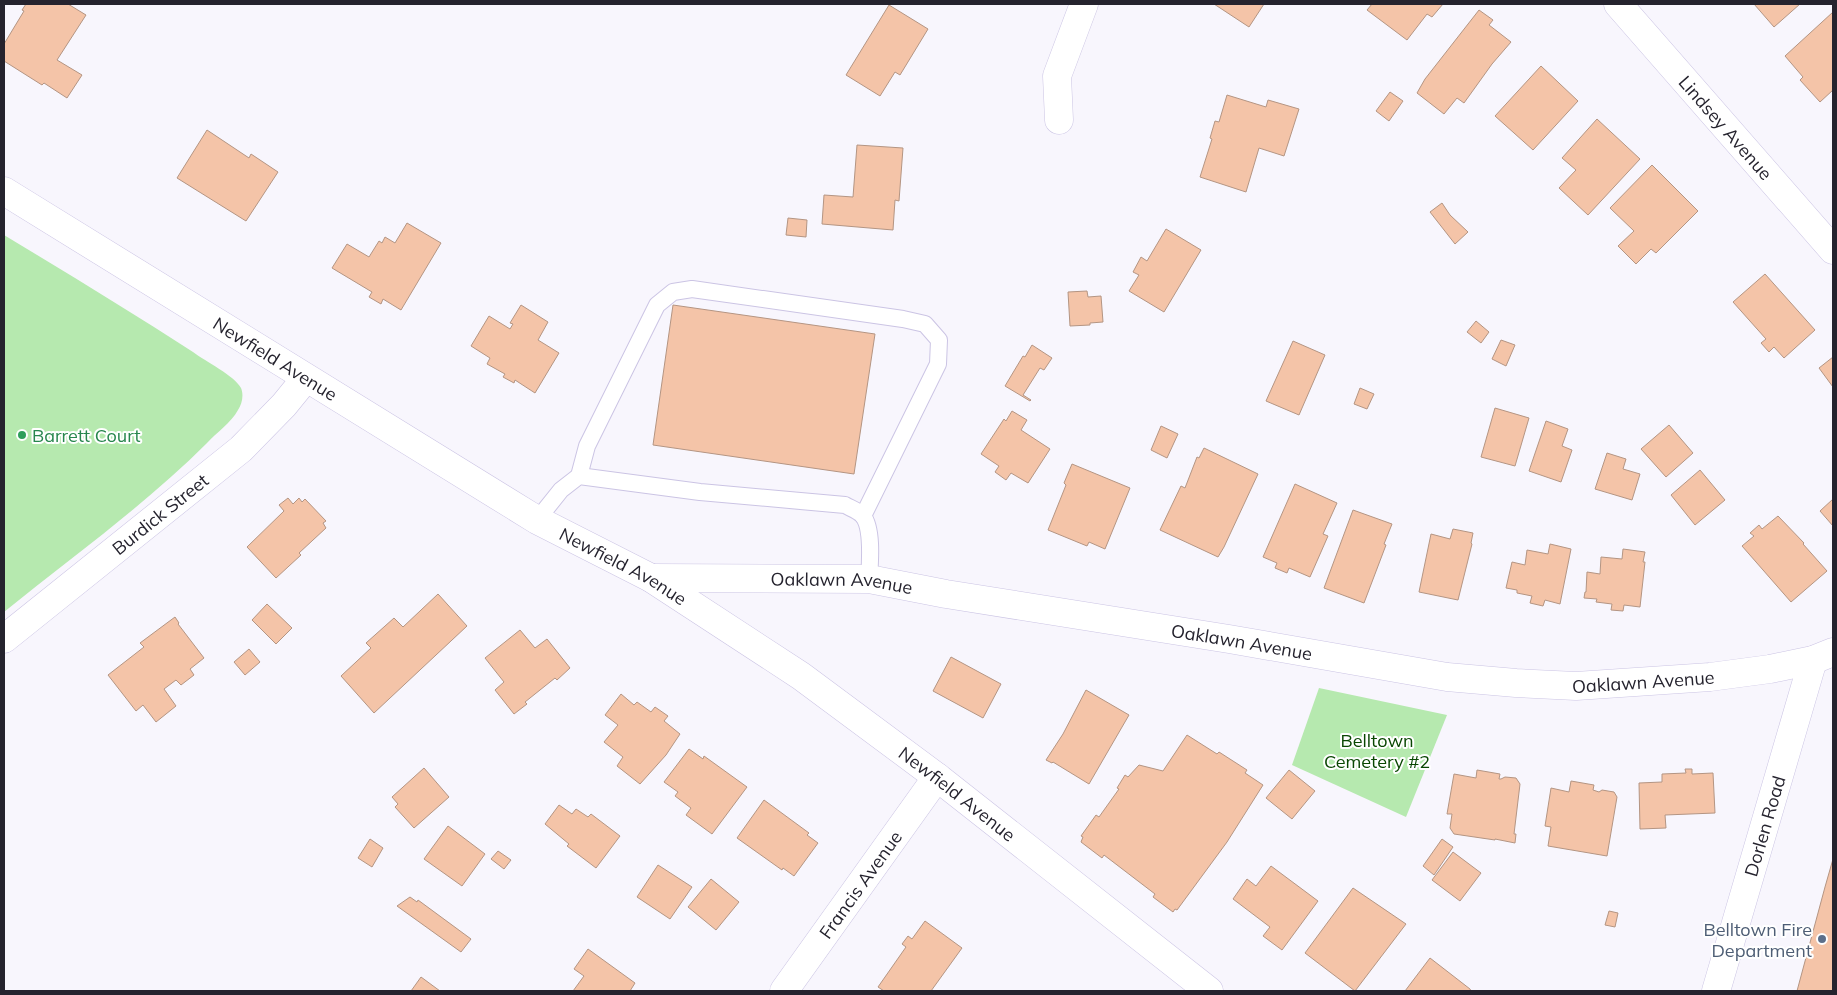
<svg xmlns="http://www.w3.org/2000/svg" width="1837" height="995" viewBox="0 0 1837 995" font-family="Mulish,sans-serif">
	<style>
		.green { fill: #b6e9af }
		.building { fill: #f4c4a8; stroke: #b49583 }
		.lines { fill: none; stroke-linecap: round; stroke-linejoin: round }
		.service-casing { stroke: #cbc4e4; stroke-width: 18 }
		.minor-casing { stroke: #cbc4e4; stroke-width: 29 }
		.tertiary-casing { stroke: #cbc4e4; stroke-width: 29 }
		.secondary-casing { stroke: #cbc4e4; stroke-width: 29 }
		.service { stroke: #fff; stroke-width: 16 }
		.minor { stroke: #fff; stroke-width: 28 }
		.tertiary { stroke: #fff; stroke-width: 28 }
		.secondary { stroke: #fff; stroke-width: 28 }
		.leisure-dot { fill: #2e9e5b; stroke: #fff; stroke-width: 2 }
		.service-dot { fill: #5c6f8a; stroke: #fff; stroke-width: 2 }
		.labels { text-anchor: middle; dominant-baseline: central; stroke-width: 4; stroke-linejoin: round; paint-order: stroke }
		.street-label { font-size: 18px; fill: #25232e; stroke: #fff }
		.leisure-label { font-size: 18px; fill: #27864d; stroke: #fff; text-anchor: start }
		.park-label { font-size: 18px; fill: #094702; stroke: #fff }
		.service-label { font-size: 18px; fill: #4e5e75; stroke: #fff; text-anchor: end }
	</style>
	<rect width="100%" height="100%" fill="#f8f6fd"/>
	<g class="green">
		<path d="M4,235C67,273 131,312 193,352C205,361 235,376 241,388C244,395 242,404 238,410C231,423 217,432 207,443C145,505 72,557 4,612Z"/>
		<polygon points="1319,688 1447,715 1406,817 1292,765"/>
	</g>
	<g class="building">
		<polygon points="26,4 68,4 86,15 57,60 82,75 67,98 44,83 42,85 4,61 4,44 24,11 22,10"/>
		<polygon points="1214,4 1264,4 1249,27"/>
		<polygon points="1372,4 1443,4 1432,17 1427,14 1407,40 1367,10"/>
		<polygon points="1754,4 1800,4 1774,27"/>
		<polygon points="889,5 928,29 900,75 895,72 880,96 846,75"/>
		<polygon points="1479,10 1493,20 1489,25 1511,42 1492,64 1464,103 1457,98 1444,114 1417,93 1425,79"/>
		<polygon points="1833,12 1833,90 1820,102 1800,80 1803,77 1785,56"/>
		<polygon points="1541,66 1578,101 1533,150 1495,116"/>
		<polygon points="1390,92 1403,101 1389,121 1376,111"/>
		<polygon points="1227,95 1266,107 1268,100 1299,109 1284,156 1259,148 1246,192 1200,177 1212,139 1210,138 1215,121 1219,122"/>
		<polygon points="1597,119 1640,159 1588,215 1559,188 1576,170 1562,158"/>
		<polygon points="207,130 249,158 251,154 278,172 246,221 177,178"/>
		<polygon points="857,145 903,148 899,201 895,200 893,230 822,224 824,195 853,197"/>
		<polygon points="1652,165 1698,211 1656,253 1651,249 1636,264 1618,246 1634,231 1610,208"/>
		<polygon points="1442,203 1450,215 1468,232 1455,244 1430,212"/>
		<polygon points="788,218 807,220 806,237 786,235"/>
		<polygon points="407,223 441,243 401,310 383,299 381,304 369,297 372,292 332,268 347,244 369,257 379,241 382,243 385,237 395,243"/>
		<polygon points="1166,229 1201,250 1164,312 1129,291 1139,275 1133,272 1141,257 1147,261"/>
		<polygon points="1765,274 1815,330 1784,358 1774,347 1769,352 1761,343 1766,339 1733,302"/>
		<polygon points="1087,291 1088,297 1101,296 1103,322 1090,323 1090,325 1070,326 1068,292"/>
		<polygon points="521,305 548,322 538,340 559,353 535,393 515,380 514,383 503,377 505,374 487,364 490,358 471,346 489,316 510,329 513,324 510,323"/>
		<polygon points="673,305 875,334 854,474 653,445"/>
		<polygon points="1476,321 1489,332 1481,343 1467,332"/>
		<polygon points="1501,340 1515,345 1506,366 1492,359"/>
		<polygon points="1293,341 1325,355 1299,415 1266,401"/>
		<polygon points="1032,345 1052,358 1044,370 1040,368 1023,395 1031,400 1030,401 1005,386 1023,356 1025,357"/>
		<polygon points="1833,357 1833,387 1819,368"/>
		<polygon points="1360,388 1374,394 1367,409 1354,404"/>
		<polygon points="1495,408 1529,418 1515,466 1481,457"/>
		<polygon points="1012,411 1027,420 1021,430 1050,449 1028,483 1011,473 1006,480 995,472 999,466 981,454 1004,419 1006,421"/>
		<polygon points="1546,421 1568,429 1562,446 1572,450 1561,482 1529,471"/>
		<polygon points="1669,425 1693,453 1666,477 1641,449"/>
		<polygon points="1161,426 1178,434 1167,458 1151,450"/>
		<polygon points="1204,448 1258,474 1224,547 1218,557 1160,530 1181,486 1185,488 1197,457 1199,458"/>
		<polygon points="1607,453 1626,459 1623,469 1640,474 1632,500 1595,489"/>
		<polygon points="1072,464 1130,488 1105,549 1089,542 1087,546 1048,530 1066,485 1064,483"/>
		<polygon points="1700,470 1725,500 1695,525 1671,495"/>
		<polygon points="1295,484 1337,503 1323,534 1328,536 1310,577 1289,568 1287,573 1275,568 1277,563 1263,557"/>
		<polygon points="288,498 293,504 299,498 302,502 305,499 326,521 323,523 326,528 299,553 301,555 276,578 247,547 284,511 279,505"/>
		<polygon points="1833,499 1833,526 1820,511"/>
		<polygon points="1353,510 1392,524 1384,544 1386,545 1364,603 1324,588"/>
		<polygon points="1778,516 1804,543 1803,544 1827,571 1791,602 1742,546 1754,536 1750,533 1759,525 1762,529"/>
		<polygon points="1453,529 1473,533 1471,543 1472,544 1458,600 1419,592 1431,534 1450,539"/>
		<polygon points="1550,544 1571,549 1560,604 1545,600 1543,606 1530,603 1532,596 1517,593 1517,590 1506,588 1512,562 1525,565 1527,550 1548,554"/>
		<polygon points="1623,549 1645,552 1643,562 1645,562 1640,607 1624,605 1623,611 1611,610 1612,604 1596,602 1597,599 1584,598 1585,592 1586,592 1587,572 1600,574 1601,557 1622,559"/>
		<polygon points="438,594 467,626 374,713 341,676 371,648 366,643 394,618 403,627"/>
		<polygon points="267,604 292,628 276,644 252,620"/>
		<polygon points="175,617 179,623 178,624 204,658 190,669 194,675 181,685 176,680 164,689 176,706 156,722 143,705 136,711 108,675 144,647 140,643"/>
		<polygon points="520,630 535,648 547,639 570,668 557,680 555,678 525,702 527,704 514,714 495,690 504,682 485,658"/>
		<polygon points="249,649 260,662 245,675 234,662"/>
		<polygon points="951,657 1001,684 983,718 933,691"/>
		<polygon points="1086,690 1129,715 1089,784 1053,762 1052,763 1046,760 1063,734"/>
		<polygon points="621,694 634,705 637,702 651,712 655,707 668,716 664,721 680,734 666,755 640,784 617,766 623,757 604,742 618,725 605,715"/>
		<polygon points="1187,735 1217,754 1219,752 1247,770 1245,773 1263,785 1227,842 1177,910 1175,909 1173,912 1153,897 1155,894 1104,855 1102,858 1081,842 1083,837 1081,836 1096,815 1099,817 1119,789 1117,788 1125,775 1128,777 1139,765 1163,771"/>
		<polygon points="689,749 703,759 704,756 747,787 712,834 686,815 691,808 675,796 678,792 664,782"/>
		<polygon points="424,768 449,797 414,828 395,807 398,804 392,797"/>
		<polygon points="1685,769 1692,769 1692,774 1713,773 1715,813 1665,815 1666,828 1640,829 1639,783 1662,782 1662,774 1686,773"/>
		<polygon points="1289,770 1315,791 1292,819 1266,798"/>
		<polygon points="1477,770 1500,774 1499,779 1501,779 1505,777 1516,778 1520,784 1514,834 1516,834 1515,843 1495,839 1495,840 1454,834 1450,828 1452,814 1447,814 1454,774 1476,778"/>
		<polygon points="1571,781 1594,785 1593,790 1599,792 1602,790 1614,792 1617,797 1607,856 1548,846 1551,827 1545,826 1551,788 1569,792"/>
		<polygon points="764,800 809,833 807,835 818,843 794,876 783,868 782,870 737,838"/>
		<polygon points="559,805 572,814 576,809 588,817 591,814 620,836 596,868 567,846 569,844 545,824"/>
		<polygon points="448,826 485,854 462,886 424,859"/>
		<polygon points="370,839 383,848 372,867 358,858"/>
		<polygon points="1442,839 1453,847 1434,875 1423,866"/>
		<polygon points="498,851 511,860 504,869 491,859"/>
		<polygon points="1453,852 1481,873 1460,901 1432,880"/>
		<polygon points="1833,859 1833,991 1797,991 1825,887"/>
		<polygon points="658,865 692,887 670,919 637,897"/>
		<polygon points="1271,866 1318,901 1282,950 1263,936 1270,927 1233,899 1247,879 1256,886"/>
		<polygon points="711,879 739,902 716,930 688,907"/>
		<polygon points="1353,888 1406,924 1355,991 1305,953"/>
		<polygon points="410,897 417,902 418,900 471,939 461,952 397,906"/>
		<polygon points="1609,911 1618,913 1615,927 1605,925"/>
		<polygon points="925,921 962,948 931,991 884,991 878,987 906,947 902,944 908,936 912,939"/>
		<polygon points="588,949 635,983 630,991 573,991 584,976 574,969"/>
		<polygon points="1430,958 1470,989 1471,991 1405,991"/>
		<polygon points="421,977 440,991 411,991"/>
	</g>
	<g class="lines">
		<defs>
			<g id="service">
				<polyline points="579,476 587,446 657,305 673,292 692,289 903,319 925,324 939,340 938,364 863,516"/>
				<path d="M537,520L561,490L579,476L700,492L845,505C850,508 859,511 863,516C873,529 870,563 869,579"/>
			</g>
			<g id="minor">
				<path id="s1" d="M1618,4L1833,250"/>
				<polyline points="1059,120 1057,76 1084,4"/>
				<path id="s2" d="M4,639L241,449L284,405L306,378"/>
				<path id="s3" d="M784,991L937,777"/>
			</g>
			<g id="tertiary">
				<path id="s4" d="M651,578L869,579L946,594L1229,639L1447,677L1516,683L1576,686L1710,677L1770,669L1813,660L1833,652"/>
				<path id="s5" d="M1716,991L1813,660"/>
			</g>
			<g id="secondary">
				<path id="s6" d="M4,191L537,520L651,578L801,676L937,777L1209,991"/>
			</g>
		</defs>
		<use href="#service" class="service-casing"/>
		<use href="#minor" class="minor-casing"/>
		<use href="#tertiary" class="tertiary-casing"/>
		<use href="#secondary" class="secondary-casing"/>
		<use href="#service" class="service"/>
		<use href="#minor" class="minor"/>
		<use href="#tertiary" class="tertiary"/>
		<use href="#secondary" class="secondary"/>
	</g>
	<circle class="leisure-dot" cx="22" cy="435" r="5"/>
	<circle class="service-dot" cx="1822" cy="939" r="5"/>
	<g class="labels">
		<g class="street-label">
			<text stroke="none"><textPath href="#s1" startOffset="164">Lindsey Avenue</textPath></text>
			<text stroke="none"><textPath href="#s6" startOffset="319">Newfield Avenue</textPath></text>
			<text stroke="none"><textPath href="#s2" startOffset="200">Burdick Street</textPath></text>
			<text stroke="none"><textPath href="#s6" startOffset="724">Newfield Avenue</textPath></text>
			<text stroke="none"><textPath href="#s4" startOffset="191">Oaklawn Avenue</textPath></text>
			<text stroke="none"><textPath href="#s4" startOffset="596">Oaklawn Avenue</textPath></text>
			<text stroke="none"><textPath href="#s4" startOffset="1001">Oaklawn Avenue</textPath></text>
			<text stroke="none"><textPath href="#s6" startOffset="1129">Newfield Avenue</textPath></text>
			<text stroke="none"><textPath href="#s5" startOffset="172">Dorlen Road</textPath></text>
			<text stroke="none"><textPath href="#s3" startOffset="131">Francis Avenue</textPath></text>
		</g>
		<g class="leisure-label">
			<text x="32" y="435">Barrett Court</text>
		</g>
		<g class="park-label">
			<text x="1377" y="740">Belltown<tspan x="1377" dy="21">Cemetery #2</tspan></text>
		</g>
		<g class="service-label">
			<text x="1812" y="929">Belltown Fire<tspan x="1812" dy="21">Department</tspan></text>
		</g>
	</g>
	<rect width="1837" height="995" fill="none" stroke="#25232e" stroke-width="10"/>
</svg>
